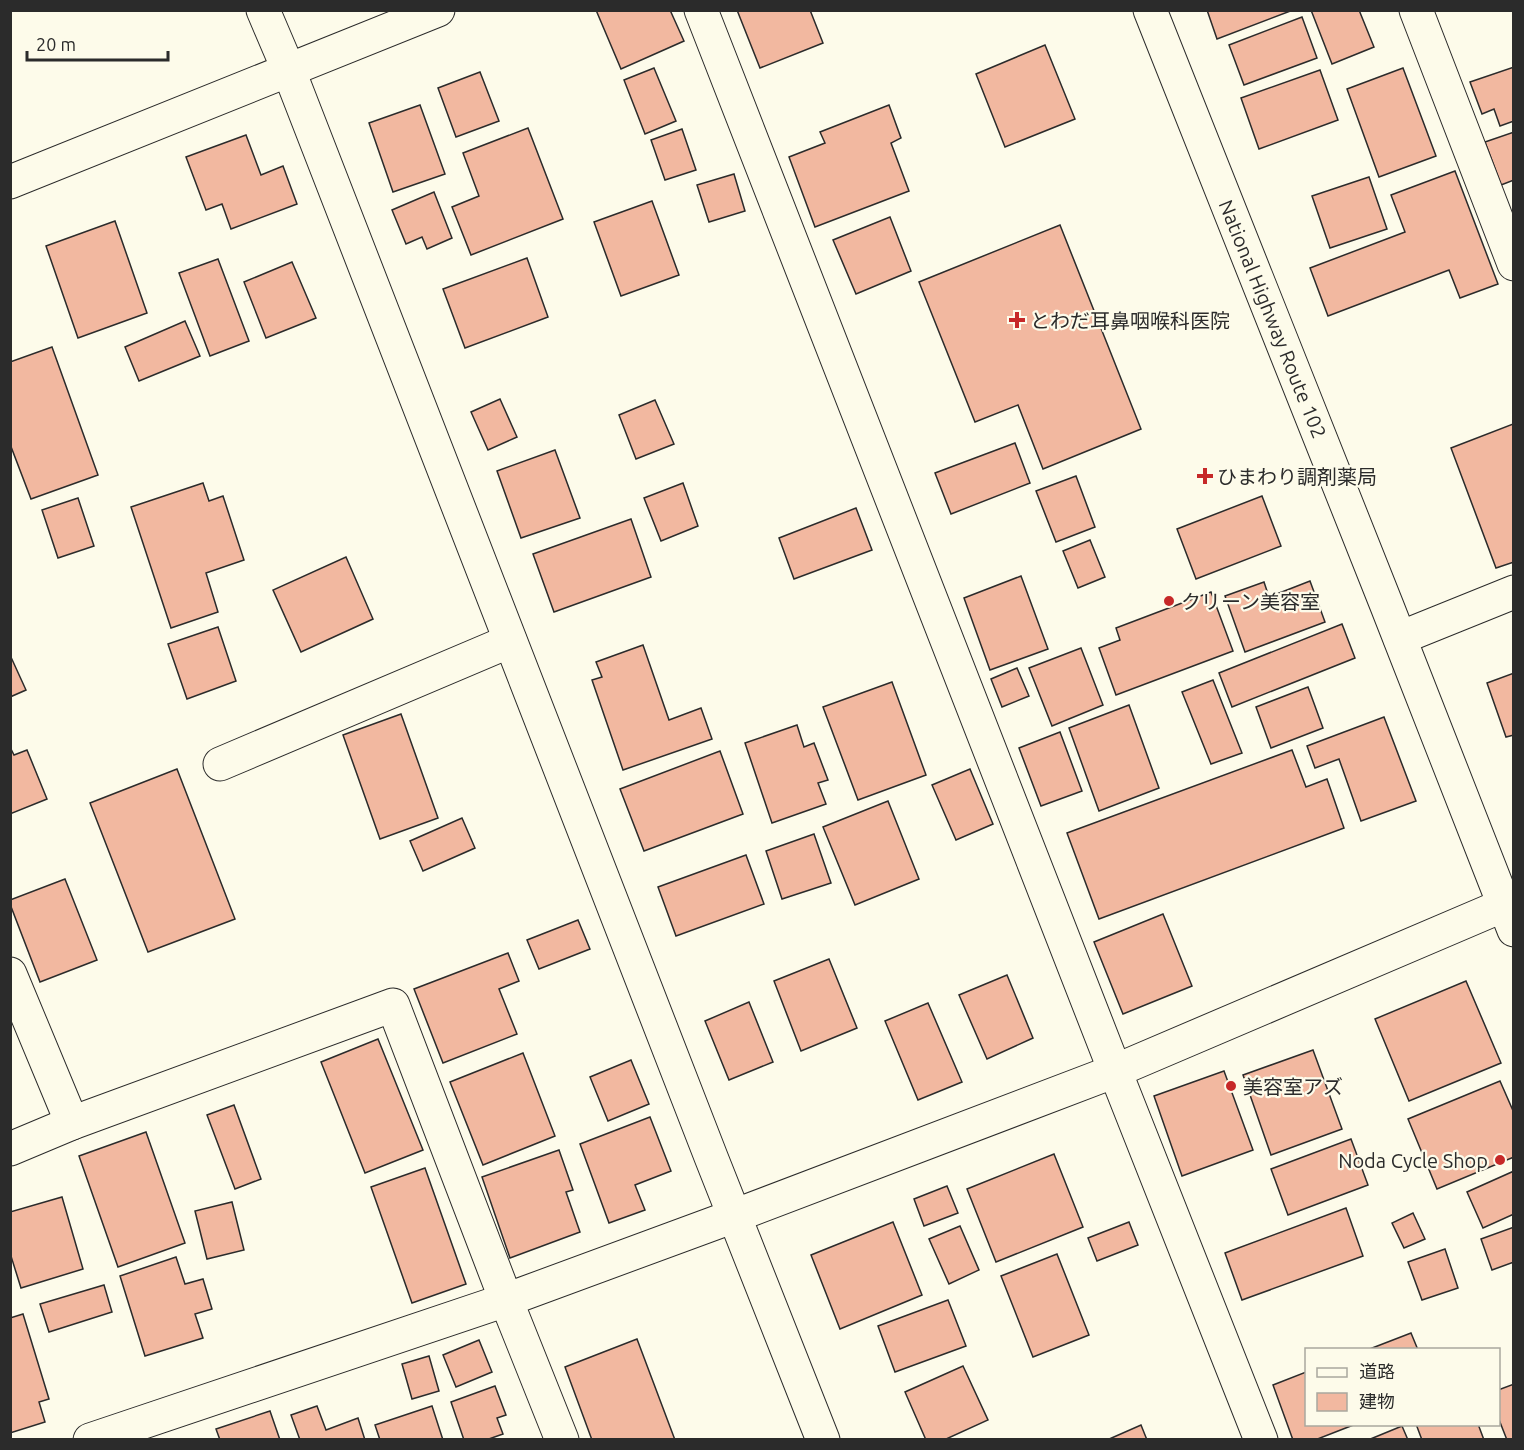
<svg xmlns="http://www.w3.org/2000/svg" width="1524" height="1450" viewBox="0 0 1524 1450" font-family="Ubuntu,'Noto Sans JP',sans-serif">
	<style>
		.building { fill: #f2b8a0; stroke: #2b2b2b; stroke-width: 1.5 }
		.lines { fill: none; stroke-linecap: round; stroke-linejoin: round }
		.minor-casing { stroke: #2b2b2b; stroke-width: 35 }
		.highway-casing { stroke: #2b2b2b; stroke-width: 35 }
		.minor { stroke: #fdfbea; stroke-width: 33 }
		.highway { stroke: #fdfbea; stroke-width: 33 }
		.poi-dot { fill: #c62828; stroke: #fdfbea; stroke-width: 2 }
		.labels { text-anchor: middle; dominant-baseline: central; stroke-width: 4.5; stroke-linejoin: round; paint-order: stroke }
		.street-label { font-size: 20px; fill: #2b2b2b; stroke: #fdfbea }
		.poi-label { font-size: 20px; fill: #2b2b2b; stroke: #fdfbea; text-anchor: start }
	</style>
	<rect width="100%" height="100%" fill="#fdfbea"/>
	<g class="building">
		<polygon points="596,10 670,10 684,41 621,69"/>
		<polygon points="737,10 810,10 823,43 760,68"/>
		<polygon points="1207,10 1293,10 1217,39"/>
		<polygon points="1311,10 1359,10 1374,47 1332,64"/>
		<polygon points="1302,17 1317,58 1244,85 1229,45"/>
		<polygon points="1045,45 1075,119 1005,147 976,74"/>
		<polygon points="1514,67 1514,121 1500,126 1494,109 1482,114 1470,82"/>
		<polygon points="654,68 676,121 645,134 624,80"/>
		<polygon points="1403,68 1436,156 1379,177 1347,89"/>
		<polygon points="1320,70 1338,120 1259,149 1241,98"/>
		<polygon points="480,72 499,121 456,137 438,88"/>
		<polygon points="420,105 445,174 393,192 369,123"/>
		<polygon points="889,105 901,138 891,143 909,191 815,227 789,157 825,143 820,132"/>
		<polygon points="528,128 563,219 471,255 452,207 479,196 463,153"/>
		<polygon points="682,129 696,170 665,180 651,140"/>
		<polygon points="1514,132 1514,180 1501,185 1485,142"/>
		<polygon points="246,135 261,175 283,166 297,204 231,229 222,204 206,210 186,157"/>
		<polygon points="1455,171 1498,284 1460,298 1449,270 1328,316 1310,268 1405,232 1391,195"/>
		<polygon points="734,174 745,211 709,222 697,185"/>
		<polygon points="1369,177 1387,229 1330,248 1312,196"/>
		<polygon points="434,192 452,238 427,249 422,237 406,244 392,210"/>
		<polygon points="652,201 679,275 621,296 594,222"/>
		<polygon points="890,217 911,271 856,294 833,240"/>
		<polygon points="115,221 147,313 78,338 46,246"/>
		<polygon points="1060,225 1141,429 1043,469 1018,405 975,422 919,282"/>
		<polygon points="527,258 548,317 465,348 443,289"/>
		<polygon points="218,259 249,341 210,356 179,273"/>
		<polygon points="292,262 316,318 266,338 244,282"/>
		<polygon points="185,321 200,356 139,381 125,347"/>
		<polygon points="52,347 98,475 31,499 10,444 10,362"/>
		<polygon points="500,399 517,437 488,450 471,412"/>
		<polygon points="655,400 674,444 636,459 619,415"/>
		<polygon points="1513,424 1514,562 1496,568 1451,448"/>
		<polygon points="1015,443 1030,483 951,514 935,473"/>
		<polygon points="555,450 580,518 521,538 497,471"/>
		<polygon points="1076,476 1095,527 1056,542 1036,491"/>
		<polygon points="203,483 209,501 223,496 244,560 206,573 218,612 171,628 131,507"/>
		<polygon points="683,483 698,526 661,541 644,498"/>
		<polygon points="1262,496 1281,546 1196,579 1177,529"/>
		<polygon points="78,498 94,546 58,558 42,510"/>
		<polygon points="856,508 872,550 794,579 779,538"/>
		<polygon points="631,519 651,577 554,612 533,554"/>
		<polygon points="1090,540 1105,577 1078,588 1063,551"/>
		<polygon points="346,557 373,619 301,652 273,590"/>
		<polygon points="1021,576 1048,649 990,670 964,598"/>
		<polygon points="1310,581 1325,622 1245,652 1225,596 1264,582 1269,597"/>
		<polygon points="1211,592 1233,651 1116,695 1099,648 1120,640 1116,628"/>
		<polygon points="1342,624 1355,658 1232,707 1219,673"/>
		<polygon points="218,627 236,681 187,699 168,644"/>
		<polygon points="643,645 669,720 701,708 712,739 623,770 592,680 602,677 596,662"/>
		<polygon points="1081,648 1103,705 1052,726 1029,668"/>
		<polygon points="10,655 26,690 10,697"/>
		<polygon points="1017,668 1029,696 1002,707 991,679"/>
		<polygon points="1514,673 1514,735 1506,737 1487,683"/>
		<polygon points="1213,680 1242,753 1211,764 1182,692"/>
		<polygon points="892,682 926,775 858,800 823,707"/>
		<polygon points="1308,687 1323,728 1271,748 1256,707"/>
		<polygon points="1129,705 1159,788 1099,811 1069,728"/>
		<polygon points="401,714 438,818 380,839 343,735"/>
		<polygon points="1384,717 1416,801 1361,821 1339,759 1315,768 1307,746"/>
		<polygon points="797,725 804,747 814,743 828,780 818,783 826,804 772,823 745,743"/>
		<polygon points="1060,732 1082,791 1041,806 1019,748"/>
		<polygon points="10,747 14,755 27,750 47,799 10,814"/>
		<polygon points="1292,750 1306,787 1327,779 1344,828 1099,919 1067,833"/>
		<polygon points="720,751 743,814 644,851 620,789"/>
		<polygon points="177,769 235,919 148,952 90,803"/>
		<polygon points="970,769 993,824 956,840 932,785"/>
		<polygon points="888,801 919,879 855,905 823,827"/>
		<polygon points="462,818 475,848 423,871 410,841"/>
		<polygon points="814,834 831,883 782,899 766,851"/>
		<polygon points="746,855 764,904 676,936 658,887"/>
		<polygon points="65,879 97,960 40,982 10,904 10,900"/>
		<polygon points="1163,914 1192,986 1123,1014 1094,942"/>
		<polygon points="578,920 590,949 539,969 527,940"/>
		<polygon points="508,953 519,981 499,989 517,1034 443,1063 414,989"/>
		<polygon points="829,959 857,1028 801,1051 774,981"/>
		<polygon points="1007,975 1033,1038 987,1059 959,995"/>
		<polygon points="1466,981 1501,1063 1409,1101 1375,1019"/>
		<polygon points="749,1002 773,1062 729,1080 705,1021"/>
		<polygon points="928,1003 962,1082 918,1100 885,1021"/>
		<polygon points="378,1039 423,1150 365,1173 321,1062"/>
		<polygon points="1313,1050 1342,1129 1271,1155 1243,1075"/>
		<polygon points="523,1053 555,1136 483,1165 450,1082"/>
		<polygon points="631,1060 649,1104 608,1121 590,1077"/>
		<polygon points="1224,1071 1253,1150 1182,1176 1154,1096"/>
		<polygon points="1500,1081 1514,1113 1514,1157 1437,1189 1408,1119"/>
		<polygon points="234,1105 261,1179 235,1189 207,1115"/>
		<polygon points="650,1117 671,1171 635,1185 645,1210 609,1223 580,1144"/>
		<polygon points="146,1132 185,1243 118,1267 79,1156"/>
		<polygon points="1351,1139 1368,1185 1288,1215 1271,1169"/>
		<polygon points="559,1150 573,1190 566,1192 580,1232 510,1258 482,1177"/>
		<polygon points="1054,1154 1083,1227 996,1262 967,1189"/>
		<polygon points="425,1168 466,1284 412,1303 371,1187"/>
		<polygon points="1514,1171 1514,1214 1483,1228 1467,1192"/>
		<polygon points="947,1186 958,1213 924,1226 914,1199"/>
		<polygon points="62,1197 83,1269 21,1288 10,1253 10,1212"/>
		<polygon points="232,1202 244,1250 207,1259 195,1211"/>
		<polygon points="1346,1208 1363,1256 1242,1300 1225,1253"/>
		<polygon points="1413,1213 1425,1239 1404,1248 1392,1223"/>
		<polygon points="893,1222 922,1295 840,1329 811,1255"/>
		<polygon points="1129,1222 1138,1245 1097,1261 1088,1238"/>
		<polygon points="960,1226 979,1270 949,1284 929,1239"/>
		<polygon points="1514,1227 1514,1262 1492,1270 1481,1239"/>
		<polygon points="1445,1249 1458,1288 1422,1300 1408,1262"/>
		<polygon points="1057,1254 1089,1335 1033,1357 1001,1276"/>
		<polygon points="176,1257 185,1284 203,1279 212,1309 195,1314 203,1338 145,1356 120,1276"/>
		<polygon points="104,1285 112,1312 49,1332 40,1304"/>
		<polygon points="948,1300 966,1346 895,1372 878,1326"/>
		<polygon points="23,1314 49,1399 39,1402 45,1422 10,1433 10,1318"/>
		<polygon points="1411,1333 1418,1350 1367,1350"/>
		<polygon points="637,1339 675,1440 592,1440 565,1367"/>
		<polygon points="479,1340 492,1372 456,1387 443,1355"/>
		<polygon points="429,1356 439,1391 412,1399 402,1364"/>
		<polygon points="963,1366 988,1420 944,1440 926,1440 905,1392"/>
		<polygon points="1306,1372 1306,1424 1356,1424 1315,1440 1293,1440 1273,1385"/>
		<polygon points="1514,1384 1514,1440 1507,1440 1498,1417 1498,1390"/>
		<polygon points="495,1386 506,1415 497,1418 503,1434 486,1440 464,1440 451,1402"/>
		<polygon points="317,1406 326,1430 358,1418 365,1440 300,1440 291,1415"/>
		<polygon points="432,1406 443,1440 380,1440 375,1425"/>
		<polygon points="270,1411 280,1440 220,1440 216,1429"/>
		<polygon points="1416,1424 1478,1424 1484,1440 1422,1440"/>
		<polygon points="1141,1425 1147,1440 1107,1440"/>
		<polygon points="1402,1426 1408,1440 1368,1440"/>
	</g>
	<g class="lines">
		<defs>
			<g id="minor">
				<polyline points="263,10 289,71 711,1157 823,1440"/>
				<polyline points="701,10 1115,1071 1261,1440"/>
				<polyline points="1416,10 1514,264"/>
				<polyline points="10,182 438,10"/>
				<polyline points="1400,638 1514,592"/>
				<polyline points="220,764 510,641"/>
				<polyline points="10,974 72,1123"/>
				<polyline points="10,1149 72,1123 393,1005 506,1300 562,1440"/>
				<polyline points="90,1440 506,1300 734,1216 1115,1071 1504,905"/>
			</g>
			<polyline id="highway" points="1150,10 1387,606 1514,930"/>
		</defs>
		<use href="#minor" class="minor-casing"/>
		<use href="#highway" class="highway-casing"/>
		<use href="#minor" class="minor"/>
		<use href="#highway" class="highway"/>
	</g>
	<g class="poi-dot">
		<path d="M1014 311h6v6h6v6h-6v6h-6v-6h-6v-6h6z"/>
		<path d="M1202 467h6v6h6v6h-6v6h-6v-6h-6v-6h6z"/>
		<circle cx="1169" cy="601" r="6"/>
		<circle cx="1231" cy="1086" r="6"/>
		<circle cx="1500" cy="1160" r="6"/>
	</g>
	<g class="labels">
		<g class="street-label">
			<text transform="translate(1273 319) rotate(68)">National Highway Route 102</text>
		</g>
		<g class="poi-label">
			<text x="1030" y="320">とわだ耳鼻咽喉科医院</text>
			<text x="1217" y="476">ひまわり調剤薬局</text>
			<text x="1181" y="601">クリーン美容室</text>
			<text x="1243" y="1086">美容室アズ</text>
			<text x="1488" y="1160" text-anchor="end">Noda Cycle Shop</text>
		</g>
	</g>
	<rect width="1524" height="1450" fill="none" stroke="#2b2b2b" stroke-width="24"/>
	<rect x="1305" y="1348" width="195" height="78" fill="#fdfbea" stroke="#a9a89e" stroke-width="1.5"/>
	<rect x="1317" y="1368" width="30" height="9" fill="#fdfbea" stroke="#a9a89e" stroke-width="1.5"/>
	<text x="1359" y="1378" font-size="18" fill="#2b2b2b">道路</text>
	<rect x="1317" y="1393" width="30" height="18" fill="#f2b8a0" stroke="#a9a89e" stroke-width="1.5"/>
	<text x="1359" y="1408" font-size="18" fill="#2b2b2b">建物</text>
	<path d="M27 51v9h141v-9" fill="none" stroke="#2b2b2b" stroke-width="3"/>
	<text x="36" y="51" font-size="18" fill="#2b2b2b" stroke="#fdfbea" stroke-width="4.5" paint-order="stroke">20 m</text>
</svg>
